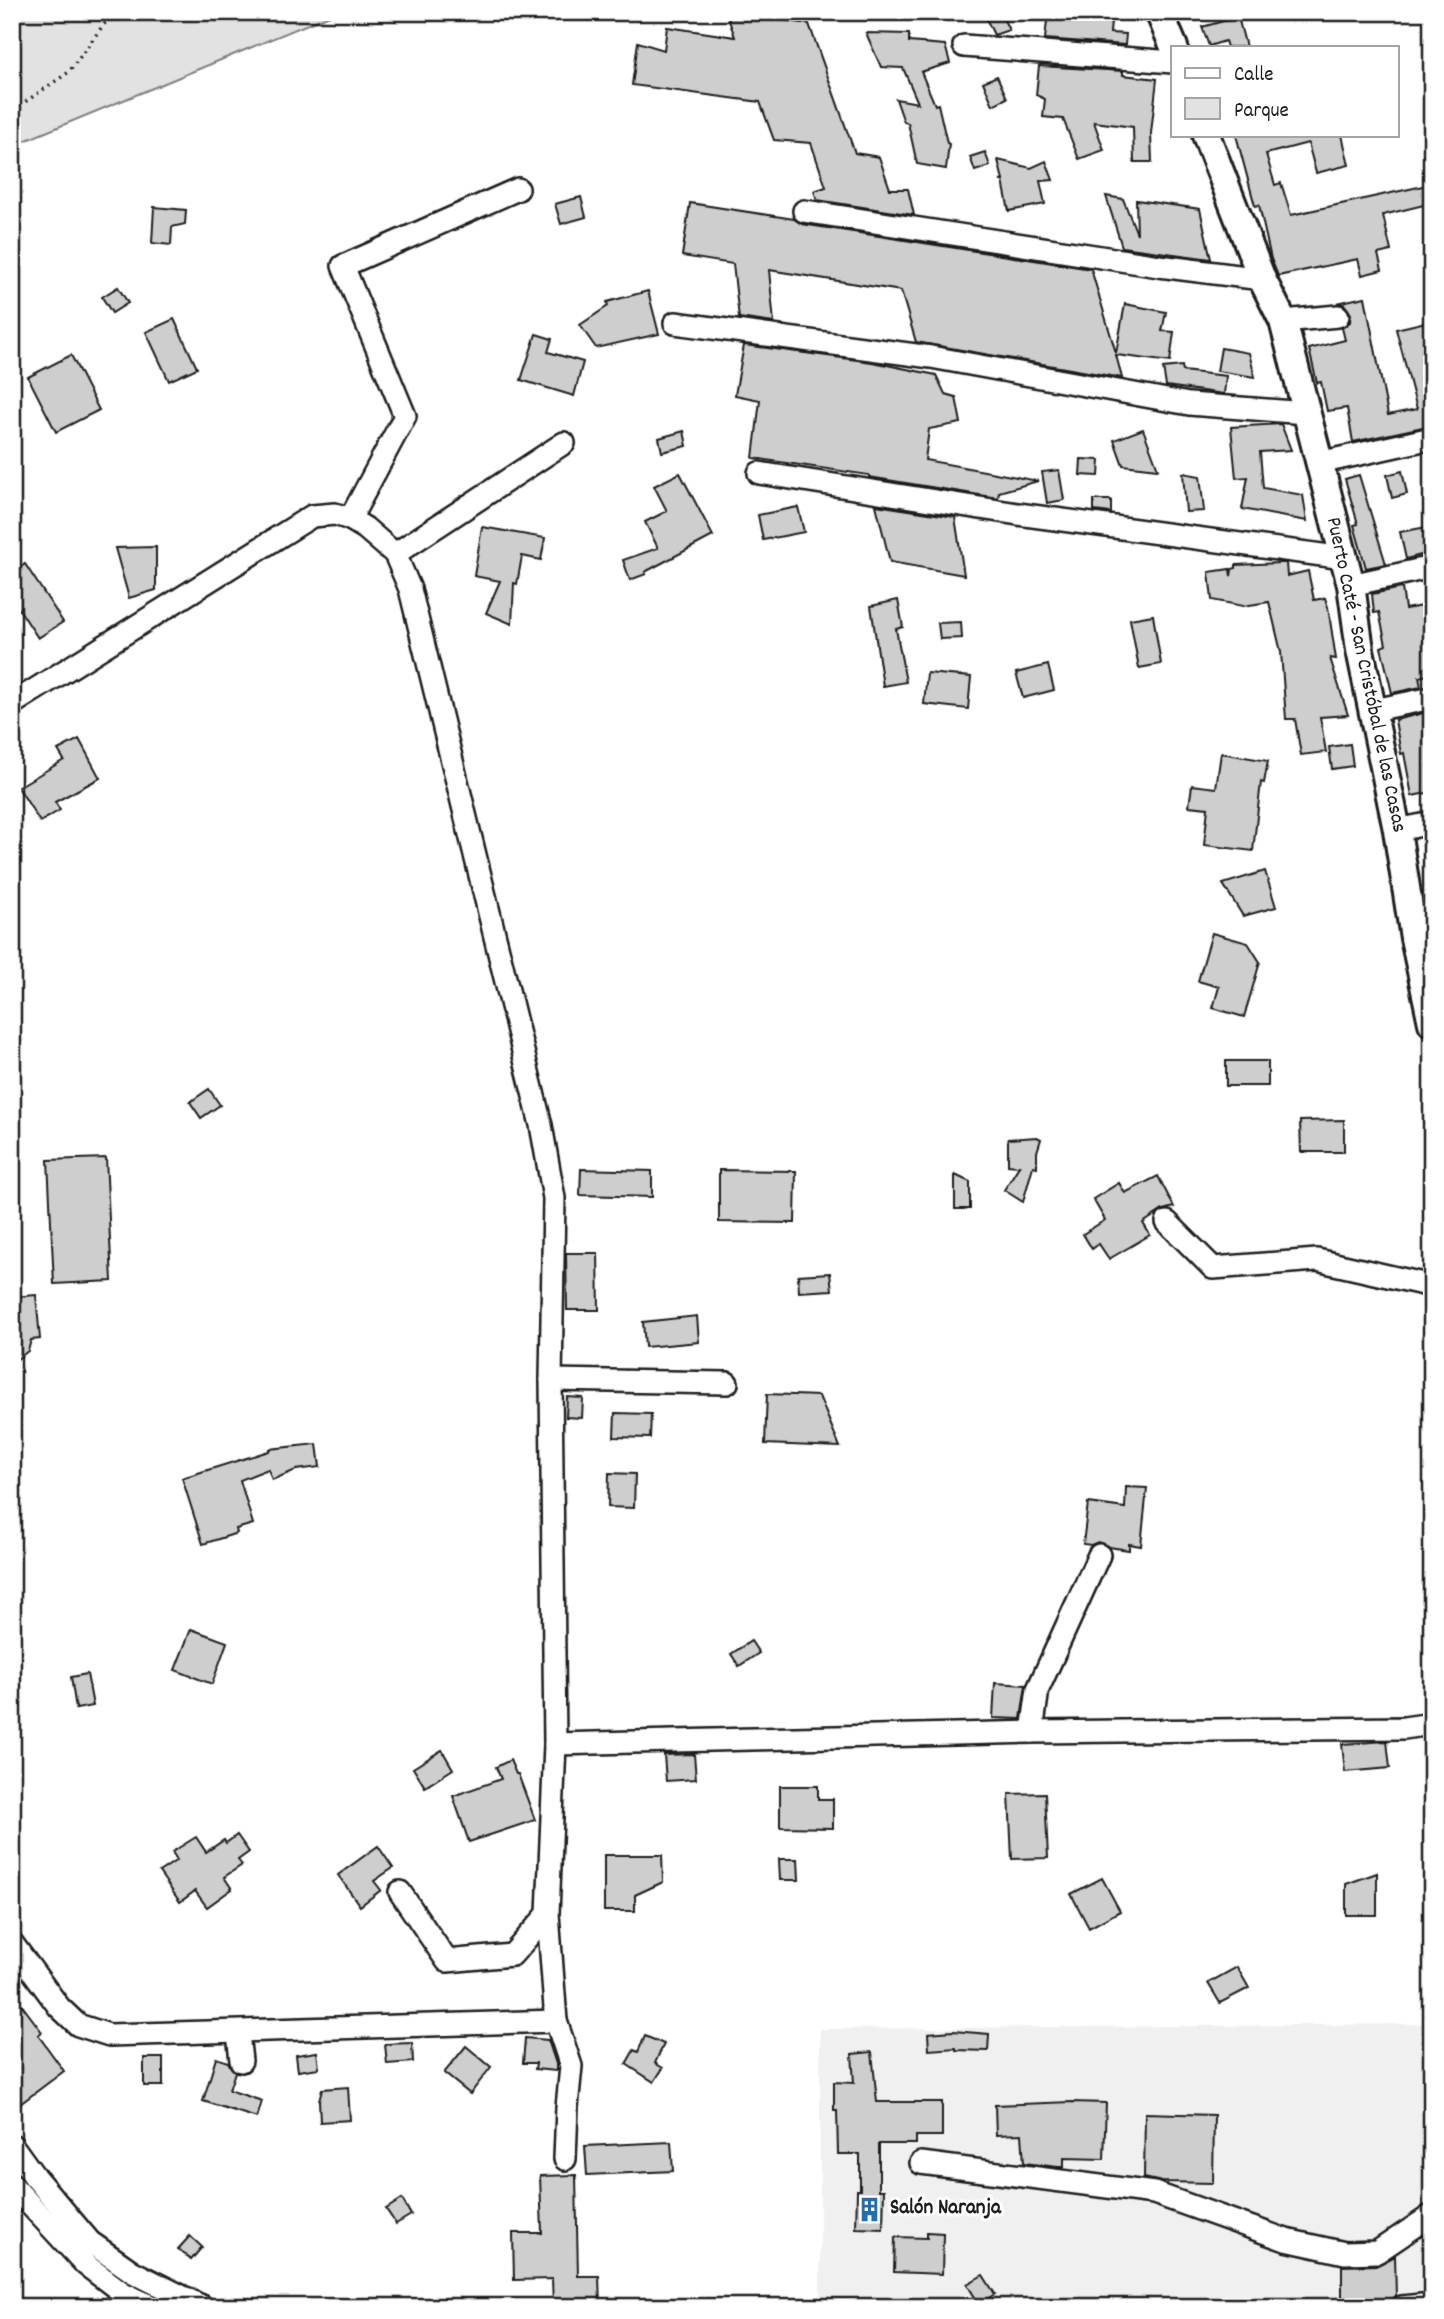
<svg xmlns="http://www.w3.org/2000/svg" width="1444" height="2319" viewBox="0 0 1444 2319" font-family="Dekko,sans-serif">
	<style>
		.built { fill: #f0f0f0 }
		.green { fill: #e2e2e2; stroke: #7f7f7f; stroke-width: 2 }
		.building { fill: #cecece; stroke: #1c1c1c; stroke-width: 2 }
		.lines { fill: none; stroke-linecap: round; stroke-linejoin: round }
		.minor-casing { stroke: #1c1c1c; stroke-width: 26 }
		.major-casing { stroke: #1c1c1c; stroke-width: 32 }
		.path { stroke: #1c1c1c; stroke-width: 3.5; stroke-dasharray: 2 5; stroke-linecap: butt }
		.minor { stroke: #fff; stroke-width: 21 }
		.major { stroke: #fff; stroke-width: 26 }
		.labels { text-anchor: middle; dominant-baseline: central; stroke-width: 6; stroke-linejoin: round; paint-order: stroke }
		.street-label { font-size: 21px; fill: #1c1c1c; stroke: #fff }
		.poi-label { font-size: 21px; font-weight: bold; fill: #1c1c1c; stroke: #fff; text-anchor: start }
	</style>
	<rect width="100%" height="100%" fill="#fff"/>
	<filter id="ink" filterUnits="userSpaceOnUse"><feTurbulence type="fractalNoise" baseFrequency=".0143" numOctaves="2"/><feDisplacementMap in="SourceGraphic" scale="14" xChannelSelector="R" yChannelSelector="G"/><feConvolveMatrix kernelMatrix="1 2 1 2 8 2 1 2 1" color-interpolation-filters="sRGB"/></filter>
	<g filter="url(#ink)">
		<polygon class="built" points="1422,2024 1426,2299 1139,2307 820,2307 820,2029"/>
		<polygon class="green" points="12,12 337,12 12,146"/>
		<g class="building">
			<polygon points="726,12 809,24 855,153 879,157 890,189 908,189 914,215 817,200 814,191 826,187 811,143 774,140 760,102 632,85 638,42 664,50 667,27 735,37"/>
			<polygon points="983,12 1000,12 1009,30 994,35"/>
			<polygon points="1048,12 1085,12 1084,19 1111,21 1110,33 1126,34 1125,45 1045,39"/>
			<polygon points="1238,17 1246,47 1227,47 1225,41 1209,46 1202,27"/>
			<polygon points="866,33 909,34 909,42 945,45 950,63 921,72 935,105 938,104 947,143 949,144 946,169 917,164 908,123 904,122 896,99 918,103 903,68 881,67"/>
			<polygon points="1039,66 1123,71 1123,75 1157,79 1151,133 1152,162 1134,162 1133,127 1094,122 1104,150 1079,159 1063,119 1043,117 1045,99 1036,95"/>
			<polygon points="997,76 1007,98 993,105 983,82"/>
			<polygon points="1236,135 1342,135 1349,165 1316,173 1308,143 1266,154 1275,185 1281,183 1291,215 1432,184 1432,203 1383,215 1391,251 1378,254 1382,270 1362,275 1358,259 1278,276 1271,259 1259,205 1255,206"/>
			<polygon points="985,152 990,166 975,171 970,157"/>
			<polygon points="998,160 1031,168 1046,161 1053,180 1040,181 1045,204 1009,211 1003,181 1000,181 1003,180"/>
			<polygon points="1106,196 1123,199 1137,234 1136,200 1200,209 1211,259 1122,247"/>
			<polygon points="581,197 586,217 561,224 555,204"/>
			<polygon points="690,203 794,219 802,224 1091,269 1116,353 1125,304 1166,312 1162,331 1174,332 1170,362 1116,355 1122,378 916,342 901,291 769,270 774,323 739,318 733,264 682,256"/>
			<polygon points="154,207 186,210 185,224 172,227 171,245 152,243"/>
			<polygon points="118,287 128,303 112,313 102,297"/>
			<polygon points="648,291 659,334 596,348 580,325 608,306 607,302"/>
			<polygon points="1365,297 1388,415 1417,409 1396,329 1430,321 1432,337 1428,338 1432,361 1432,382 1425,384 1432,406 1432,425 1353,442 1347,408 1327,411 1321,382 1317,383 1309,349 1345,340 1342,328 1350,322 1351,314 1344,304 1337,303"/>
			<polygon points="174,319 197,368 169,381 146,332"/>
			<polygon points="536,334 552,339 548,352 583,362 574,396 521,380"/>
			<polygon points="744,345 872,362 936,375 945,394 956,397 961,423 929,429 925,460 1038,481 999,492 998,498 869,477 869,475 753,458 760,400 735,395"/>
			<polygon points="1221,348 1249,353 1255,377 1217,371"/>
			<polygon points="71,355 99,410 56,432 28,377"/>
			<polygon points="1182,366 1183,371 1226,376 1224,394 1166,386 1163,368"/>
			<polygon points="1281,424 1291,450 1260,452 1263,488 1303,495 1307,521 1242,509 1248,477 1236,478 1231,427"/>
			<polygon points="1143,429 1158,469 1123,465 1114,440"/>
			<polygon points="684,431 687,446 662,452 659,438"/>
			<polygon points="1081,459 1100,460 1099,476 1080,475"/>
			<polygon points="1059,470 1064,500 1047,503 1042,472"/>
			<polygon points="1402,471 1407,494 1392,498 1387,475"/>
			<polygon points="680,473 713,536 645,572 646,574 630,580 623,560 658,548 645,522 667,511 654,486"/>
			<polygon points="1183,473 1200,476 1204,511 1186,512"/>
			<polygon points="1359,475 1386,564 1366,568 1354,525 1358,524 1345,479"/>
			<polygon points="1094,500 1111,500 1111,513 1094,511"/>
			<polygon points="876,505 955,517 964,575 890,562"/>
			<polygon points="798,507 804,532 763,540 758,515"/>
			<polygon points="1432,526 1432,552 1406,559 1400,532"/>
			<polygon points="482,527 545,538 541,560 522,556 517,584 514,583 512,624 486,613 500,581 474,576"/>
			<polygon points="156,547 156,590 129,598 115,548"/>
			<polygon points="1281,563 1286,563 1287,576 1308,571 1314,600 1325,598 1328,607 1336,659 1330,658 1348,715 1320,717 1326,752 1301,755 1295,719 1286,719 1281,652 1269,602 1243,606 1212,600 1209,572 1230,569 1231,576 1232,569 1236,568 1236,565"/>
			<polygon points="25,564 63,622 38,638 19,609 12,613 12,573"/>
			<polygon points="1402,588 1405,609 1422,606 1426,637 1432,636 1432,674 1419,677 1421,687 1392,693 1381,647 1386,645 1379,612 1374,613 1372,594"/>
			<polygon points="898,600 903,627 896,629 906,682 883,686 871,606"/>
			<polygon points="1153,615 1161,664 1139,668 1130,619"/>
			<polygon points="961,622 962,638 940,639 938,623"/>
			<polygon points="1048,665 1054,690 1023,698 1016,673"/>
			<polygon points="927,673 971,677 968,709 924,704"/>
			<polygon points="1432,711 1432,792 1412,796 1404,753 1401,754 1395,720"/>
			<polygon points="79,739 100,778 55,802 60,810 40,822 18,787 64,760 58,750"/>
			<polygon points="1350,744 1353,766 1332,769 1329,747"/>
			<polygon points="1221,753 1268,761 1264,783 1261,782 1253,851 1204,845 1208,808 1189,806 1192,785 1216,788"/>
			<polygon points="1265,871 1276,907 1243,916 1223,884"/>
			<polygon points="1212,933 1248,943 1260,962 1244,1017 1213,1008 1219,987 1198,981"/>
			<rect x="1226" y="1061" width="42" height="25"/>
			<polygon points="209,1089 220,1105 201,1118 190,1102"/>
			<polygon points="1344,1120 1344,1152 1301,1152 1300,1121"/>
			<polygon points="1037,1137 1041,1139 1037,1152 1037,1167 1033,1166 1023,1202 1004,1190 1019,1166 1008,1165 1008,1139"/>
			<polygon points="106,1158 112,1281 54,1284 48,1160"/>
			<polygon points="581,1169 652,1171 652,1197 580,1195"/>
			<polygon points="719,1170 796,1171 795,1223 719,1222"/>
			<polygon points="955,1175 970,1182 970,1209 955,1209"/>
			<polygon points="1158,1176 1174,1207 1163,1210 1143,1223 1150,1235 1109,1259 1099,1244 1092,1249 1083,1234 1105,1220 1093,1199 1119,1183 1125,1193"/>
			<polygon points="566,1253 598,1253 599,1310 567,1310"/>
			<polygon points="830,1273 832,1290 799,1292 798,1275"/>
			<polygon points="36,1295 40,1339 31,1340 28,1351 12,1363 12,1297"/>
			<polygon points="697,1316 699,1342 645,1347 643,1322"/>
			<polygon points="767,1394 819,1396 840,1447 765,1444"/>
			<polygon points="567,1397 583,1398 582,1418 566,1417"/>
			<polygon points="615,1413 651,1414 650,1438 614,1437"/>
			<polygon points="317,1444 320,1467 296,1470 272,1480 268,1469 240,1480 253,1524 236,1529 237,1533 203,1544 182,1478 269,1451 269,1449"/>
			<polygon points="609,1473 635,1474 634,1508 608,1507"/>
			<polygon points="1126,1487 1147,1488 1141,1546 1129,1544 1129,1550 1109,1547 1098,1542 1091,1545 1083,1544 1088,1503 1125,1508"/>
			<polygon points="191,1629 227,1642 212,1684 175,1670"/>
			<polygon points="751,1641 759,1653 739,1666 731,1654"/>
			<polygon points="87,1674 93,1706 76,1709 71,1677"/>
			<polygon points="995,1683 1026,1685 1021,1719 993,1718"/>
			<polygon points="1387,1741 1390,1768 1345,1772 1342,1744"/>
			<polygon points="442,1750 453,1769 425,1787 413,1768"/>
			<polygon points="694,1754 696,1779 666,1781 664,1755"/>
			<polygon points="510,1760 516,1774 518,1774 535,1820 469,1842 453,1796 501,1779 496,1767"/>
			<polygon points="780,1786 818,1786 818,1799 833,1799 833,1828 780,1827"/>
			<polygon points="1045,1793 1048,1858 1012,1859 1009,1794"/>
			<polygon points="237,1835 249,1852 238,1860 242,1865 224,1877 232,1889 207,1907 195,1891 180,1902 159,1872 177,1860 172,1852 196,1837 206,1852 224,1840 226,1843"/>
			<polygon points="378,1846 393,1868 374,1881 381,1890 360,1906 338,1875"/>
			<polygon points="604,1855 662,1855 663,1882 635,1895 635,1911 604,1911"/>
			<polygon points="779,1859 798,1859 799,1880 780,1880"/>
			<polygon points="1377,1873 1377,1915 1346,1915 1346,1884"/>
			<polygon points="1102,1878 1120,1911 1089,1928 1071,1894"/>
			<polygon points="1237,1967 1249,1988 1220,2003 1208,1983"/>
			<polygon points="12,1992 42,2032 38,2035 64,2071 12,2110 12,2072 18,2068 12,2059"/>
			<polygon points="953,2031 989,2034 988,2051 956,2050 956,2048 929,2050 928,2033"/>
			<polygon points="645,2036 664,2044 655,2063 663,2068 654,2082 626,2064 634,2050 638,2052"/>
			<polygon points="525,2038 548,2040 556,2064 556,2071 535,2069 536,2063 523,2063"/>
			<polygon points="412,2043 413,2062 387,2064 385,2044"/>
			<polygon points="466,2046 491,2067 470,2094 444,2073"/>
			<polygon points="317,2052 319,2068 298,2071 296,2055"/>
			<polygon points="872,2052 877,2102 942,2102 942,2136 916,2136 916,2144 879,2144 879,2190 884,2190 883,2229 856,2228 857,2190 860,2190 860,2154 838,2154 837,2110 834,2110 834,2082 854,2083 852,2054"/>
			<rect x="144" y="2058" width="19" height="28"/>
			<polygon points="216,2058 228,2062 235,2072 229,2090 262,2101 257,2118 203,2101"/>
			<polygon points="348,2087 350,2120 320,2122 319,2100 322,2089"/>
			<polygon points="1072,2102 1106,2103 1104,2159 1064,2158 1064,2167 1058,2167 1024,2163 1022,2134 996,2135 995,2105"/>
			<polygon points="1145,2113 1214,2115 1213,2183 1162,2182 1144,2178"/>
			<polygon points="671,2142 673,2171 587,2175 585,2146"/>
			<polygon points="576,2175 578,2276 599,2276 600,2307 553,2307 552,2279 514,2280 513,2233 542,2233 540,2176"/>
			<polygon points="402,2199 411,2215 396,2224 386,2209"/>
			<polygon points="927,2232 943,2233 942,2274 894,2272 895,2237 927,2238"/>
			<polygon points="190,2236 202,2247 191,2260 178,2249"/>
			<polygon points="1395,2256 1396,2296 1391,2300 1342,2300 1342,2266 1378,2265"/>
			<polygon points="983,2275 995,2294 979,2304 967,2284"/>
		</g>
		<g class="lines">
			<defs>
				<g id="minor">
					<polyline points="964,46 1173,62"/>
					<polyline points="804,211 1159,266 1262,279"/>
					<polyline points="1283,321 1338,316"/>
					<polyline points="675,323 931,357 1189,404 1306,413"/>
					<polyline points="1319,463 1432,438"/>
					<polyline points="759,473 1018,514 1344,558"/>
					<polyline points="350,519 405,416 343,266 518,189"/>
					<polyline points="395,554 564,443"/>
					<polyline points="1351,585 1432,567"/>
					<polyline points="12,704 312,516 335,514 350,519 365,528 395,554 410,589 541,1125 554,1198 551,1380 555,1744 548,1914 556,2021 571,2066 567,2107 565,2159"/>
					<polyline points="1374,710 1432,698"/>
					<polyline points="1397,830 1432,823"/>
					<polyline points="1414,938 1432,934"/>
					<polyline points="1167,1222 1213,1268 1317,1260 1432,1286"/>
					<polyline points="551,1380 727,1383"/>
					<polyline points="1032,1732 1038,1689 1099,1555"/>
					<polyline points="555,1744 1032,1732 1404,1728 1432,1724"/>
					<polyline points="400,1892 447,1961 512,1955 548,1914"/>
					<polyline points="12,1943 59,2007 78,2025 109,2035 556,2021"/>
					<polyline points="238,2033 241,2061"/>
					<polyline points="12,2145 35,2177 90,2242 133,2272 203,2307"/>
					<polyline points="921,2163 1154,2193 1286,2240 1345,2253 1377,2252 1432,2215"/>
					<polyline points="12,2185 86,2265 123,2293 153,2307"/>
					<polyline points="1402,2307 1432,2304"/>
				</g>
				<g id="major">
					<polyline points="1159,12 1174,47"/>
					<polyline points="1206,135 1262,279 1283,321 1351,585 1360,650 1397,830 1414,938 1432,1023"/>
				</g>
			</defs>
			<use href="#minor" class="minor-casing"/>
			<use href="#major" class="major-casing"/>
			<polyline class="path" points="12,105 25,102 69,72 104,24 126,12"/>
			<use href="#minor" class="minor"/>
			<use href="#major" class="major"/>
		</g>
	</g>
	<defs>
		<symbol id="building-bare" viewBox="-9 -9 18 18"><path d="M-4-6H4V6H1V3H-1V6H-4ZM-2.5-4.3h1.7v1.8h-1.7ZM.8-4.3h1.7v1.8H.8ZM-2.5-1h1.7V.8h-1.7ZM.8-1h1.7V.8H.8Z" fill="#1f6fb2" stroke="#fff" stroke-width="2.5" paint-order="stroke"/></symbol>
	</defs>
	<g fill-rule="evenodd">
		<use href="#building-bare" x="852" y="2192" width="35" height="35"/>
	</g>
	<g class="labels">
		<g class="street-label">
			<text transform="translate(1365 675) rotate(78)">Puerto Caté - San Cristóbal de las Casas</text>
		</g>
		<g class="poi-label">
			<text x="890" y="2209">Salón Naranja</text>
		</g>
	</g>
	<rect width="1444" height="2319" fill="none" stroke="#fff" stroke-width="42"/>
	<rect x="21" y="21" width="1402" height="2277" fill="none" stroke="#1c1c1c" stroke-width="2.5" filter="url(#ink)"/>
	<rect x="1171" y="46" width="228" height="91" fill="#ffffff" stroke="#a4a4a4" stroke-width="2"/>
	<rect x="1185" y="68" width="35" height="10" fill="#ffffff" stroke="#a4a4a4" stroke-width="2"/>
	<text x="1234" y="80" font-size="21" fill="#1c1c1c">Calle</text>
	<rect x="1185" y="98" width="35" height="21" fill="#e2e2e2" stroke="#a4a4a4" stroke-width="2"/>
	<text x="1234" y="116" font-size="21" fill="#1c1c1c">Parque</text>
</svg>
